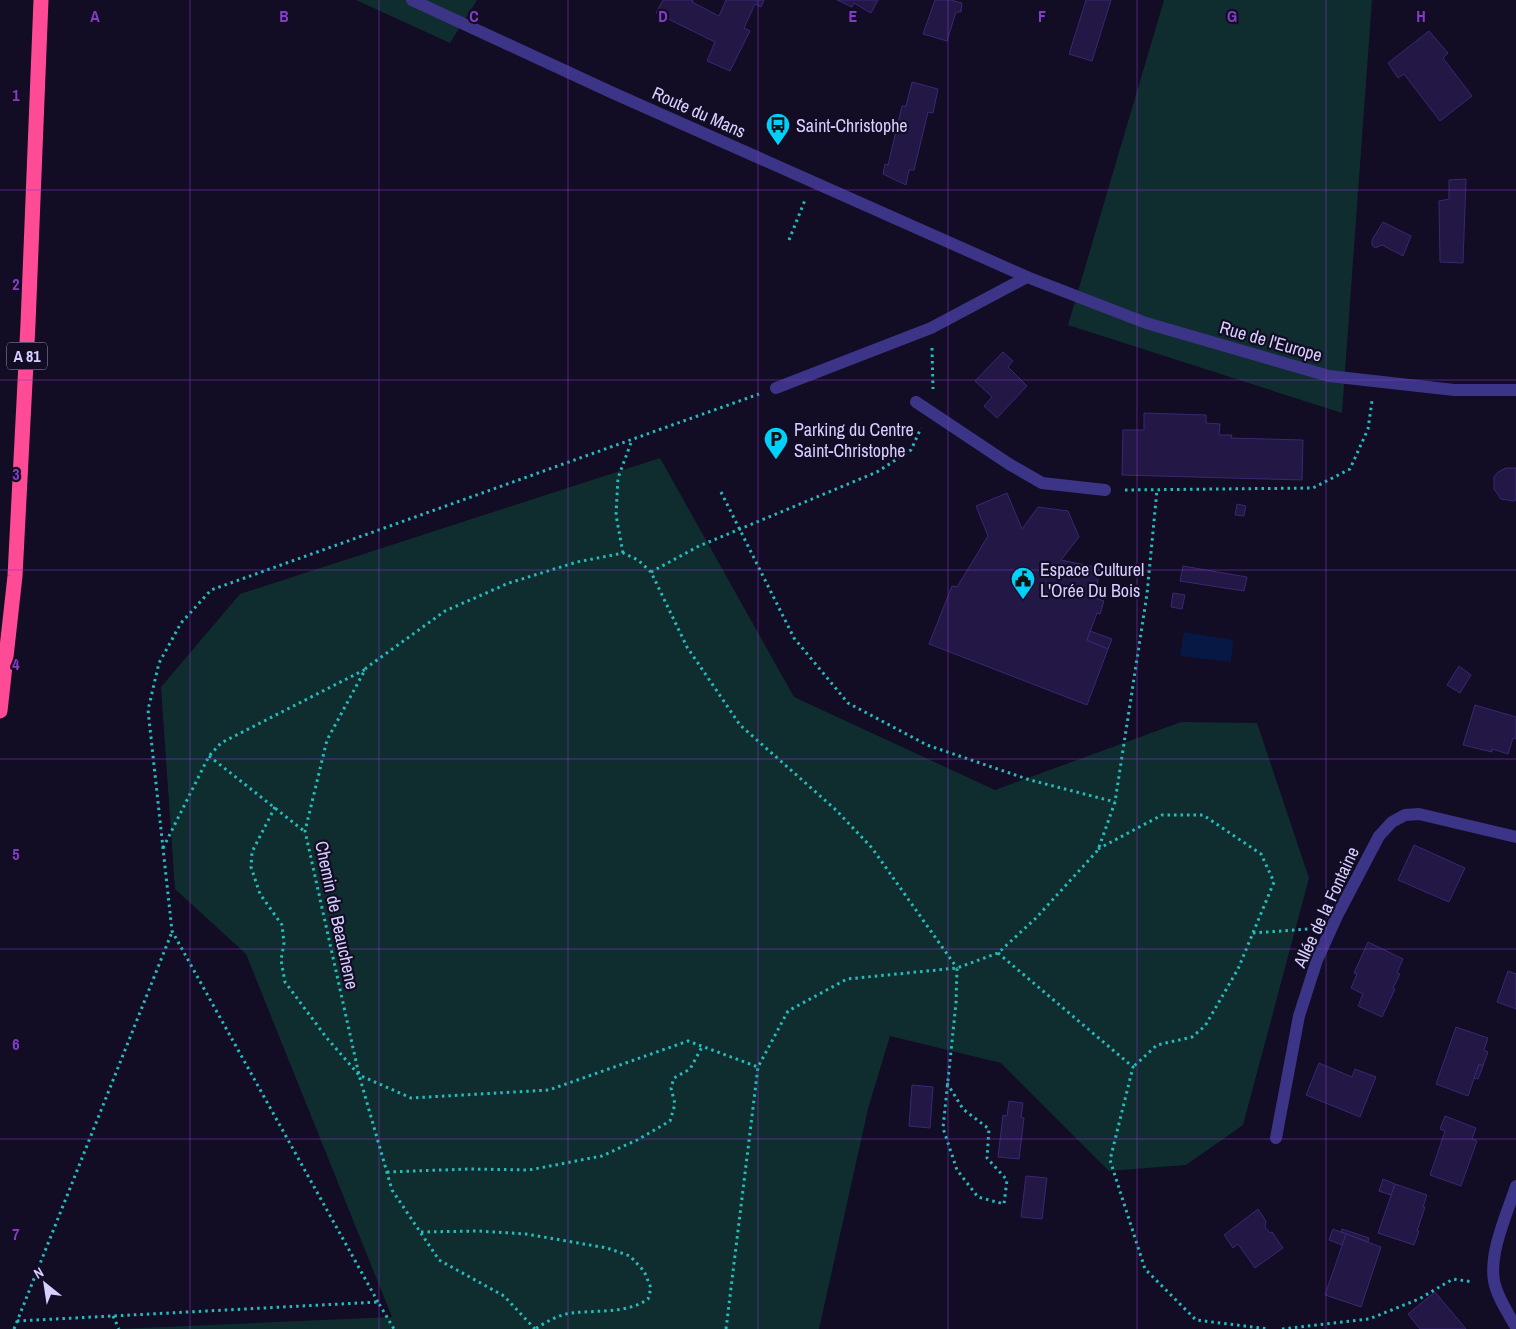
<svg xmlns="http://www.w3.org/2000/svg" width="1516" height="1329" viewBox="0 0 1516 1329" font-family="'Archivo Narrow',sans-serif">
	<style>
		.green { fill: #0f2d2e }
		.water { fill: #061843 }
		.building { fill: #231746; stroke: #3b2774 }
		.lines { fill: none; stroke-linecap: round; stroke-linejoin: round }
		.path { stroke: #25bcbd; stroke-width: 3; stroke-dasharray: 2.5 4; stroke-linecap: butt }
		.minor { stroke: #3c3486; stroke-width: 12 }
		.highway { stroke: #ff4a96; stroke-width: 15 }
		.grid { fill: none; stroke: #843cc5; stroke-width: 1; stroke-opacity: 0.55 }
		.labels { text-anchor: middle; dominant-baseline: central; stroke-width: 4.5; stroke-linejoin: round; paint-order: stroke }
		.shield { fill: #120c24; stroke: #9c94bd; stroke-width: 1 }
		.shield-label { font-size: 16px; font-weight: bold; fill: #d7cfff }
		.street-label { font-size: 18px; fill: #d7cfff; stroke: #120c24 }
		.poi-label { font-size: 18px; fill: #d7cfff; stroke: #120c24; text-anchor: start }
		.grid-label { font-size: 16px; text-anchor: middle; font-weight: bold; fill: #843cc5; stroke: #120c24; stroke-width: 4.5; stroke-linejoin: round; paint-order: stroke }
	</style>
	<rect width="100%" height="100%" fill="#120c24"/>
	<g class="green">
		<polygon points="356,0 477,0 450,43"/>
		<polygon points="1164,0 1372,0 1342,413 1068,325"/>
		<polygon points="660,458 794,697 995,790 1181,722 1257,723 1309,878 1243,1125 1186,1165 1109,1171 1001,1063 890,1036 868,1109 819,1329 118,1329 392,1317 246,954 175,889 161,687 240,594"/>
	</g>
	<polygon class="water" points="1184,632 1233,640 1231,662 1180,656"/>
	<g class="building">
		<polygon points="663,0 693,0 692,2 719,16 726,0 764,0 761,7 755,4 744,28 750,31 730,71 707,61 715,42 656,13"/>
		<polygon points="837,0 878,0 871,13 854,3 852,7"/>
		<polygon points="935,0 951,0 962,3 961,12 956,12 947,41 923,34"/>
		<polygon points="1086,0 1111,0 1092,61 1069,54"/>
		<polygon points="1429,31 1448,53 1443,58 1472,96 1440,121 1404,74 1398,78 1388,63"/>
		<polygon points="912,82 938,89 933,113 928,112 914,170 909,170 906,185 883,174 885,164 888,165 902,106 906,106"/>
		<polygon points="1466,179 1463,263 1440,262 1439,201 1449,199 1449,180"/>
		<polygon points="1383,222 1411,236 1403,256 1382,245 1375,248 1372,245 1372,240"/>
		<polygon points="1003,352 1013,361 1008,367 1027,386 997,418 984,406 992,397 975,381"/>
		<polygon points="1144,413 1206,415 1206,423 1220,424 1219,435 1232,435 1231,438 1303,440 1302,480 1122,475 1123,430 1144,430"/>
		<polygon points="1506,468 1516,468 1516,500 1513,501 1501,499 1494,489 1494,477 1498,472"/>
		<polygon points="1007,493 1022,529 1038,507 1068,511 1079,537 1061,560 1100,568 1095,598 1104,601 1100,614 1097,613 1087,640 1108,649 1087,705 929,644 952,586 957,587 988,536 976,506"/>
		<polygon points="1237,504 1246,506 1244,516 1235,515"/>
		<polygon points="1183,566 1247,577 1244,591 1180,581"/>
		<polygon points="1173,593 1185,595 1182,609 1171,607"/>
		<polygon points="1090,631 1112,639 1108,649 1087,640"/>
		<polygon points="1459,666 1471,675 1460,693 1447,685"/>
		<polygon points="1475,705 1516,717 1516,739 1513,738 1508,754 1492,749 1492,752 1463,745"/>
		<polygon points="1414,845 1465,868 1449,902 1398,880"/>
		<polygon points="1368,942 1403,959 1397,973 1400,974 1393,988 1395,989 1382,1017 1358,1006 1363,994 1351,988 1357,974 1354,973"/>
		<polygon points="1508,971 1516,974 1516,1009 1497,1002"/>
		<polygon points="1456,1027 1488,1038 1484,1050 1488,1052 1483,1066 1479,1064 1468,1096 1436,1084"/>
		<polygon points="1319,1063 1352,1077 1355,1069 1376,1077 1360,1117 1306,1095"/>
		<polygon points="1479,1064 1483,1066 1478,1079 1474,1078"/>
		<polygon points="912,1085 933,1087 930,1128 909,1126"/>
		<polygon points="1009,1101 1023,1103 1021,1117 1024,1118 1019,1159 998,1157 1003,1115 1007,1116"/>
		<polygon points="1445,1116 1476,1128 1472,1139 1477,1141 1461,1186 1430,1175 1445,1131 1440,1129"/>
		<polygon points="1026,1176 1047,1178 1042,1219 1021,1217"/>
		<polygon points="1383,1179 1395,1184 1391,1195 1379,1191"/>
		<polygon points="1395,1184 1427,1195 1423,1207 1425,1207 1417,1231 1419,1231 1414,1245 1378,1233"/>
		<polygon points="1258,1209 1266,1221 1265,1227 1270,1233 1272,1232 1283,1248 1255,1268 1238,1244 1233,1248 1224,1235"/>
		<polygon points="1333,1229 1346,1234 1342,1245 1329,1240"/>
		<polygon points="1342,1229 1369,1238 1368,1242 1341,1232"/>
		<polygon points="1346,1234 1381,1247 1361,1307 1325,1295"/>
		<polygon points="1435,1292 1466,1329 1420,1329 1408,1314"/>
	</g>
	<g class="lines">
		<g class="path">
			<polyline points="789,240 805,200"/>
			<polyline points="932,348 933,389"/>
			<polyline points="1125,490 1313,488 1350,469 1368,429 1372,401"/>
			<polyline points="721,492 794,638 848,703 927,745 1030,780 1115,802"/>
			<polyline points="623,553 616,515 618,478 632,440"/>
			<polyline points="651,572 699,546 877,472 911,450 921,428"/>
			<polyline points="209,756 304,831"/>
			<polyline points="275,807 252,852 251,867 260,894 282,925 284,943 281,960 285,982 326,1037 359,1075 411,1098 549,1090 688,1041 758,1067"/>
			<polyline points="163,848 209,756 221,743 366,669"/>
			<polyline points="1098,849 1162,815 1203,815 1261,854 1274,882 1238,969 1205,1026 1192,1037 1157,1045 1133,1067"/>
			<polyline points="1253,933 1309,929"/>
			<polyline points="998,953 1133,1067 1110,1160 1145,1269 1196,1320 1269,1329"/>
			<polyline points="947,1083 963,1109 989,1129 987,1158 1007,1180 1004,1204 978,1197 957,1170 943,1128 956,1003 957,968"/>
			<polyline points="387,1172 470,1169 529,1170 602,1156 637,1140 670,1121 675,1104 671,1088 674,1078 690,1069 702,1047"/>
			<path d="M421,1232L478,1231L526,1234L607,1248L630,1256L644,1271L651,1288L648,1299C627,1314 596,1310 571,1313C558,1315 546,1322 535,1329"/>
			<polyline points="378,1302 172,931 148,710 159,663 181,623 211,590 759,394"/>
			<polyline points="113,1316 119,1329"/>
			<polyline points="17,1321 378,1302 394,1329"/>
			<polyline points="14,1329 172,932"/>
			<polyline points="535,1329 504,1296 439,1260 392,1190 359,1075 305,831 327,740 366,668 445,611 509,583 577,562 623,553 638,560 651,572 687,647 740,725 836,810 872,848 957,968"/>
			<polyline points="726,1329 758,1067 788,1011 847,979 957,968 998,953 1036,918 1098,850 1115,802 1147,594 1157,490"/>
			<polyline points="1282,1329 1369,1319 1419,1299 1453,1279 1473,1282"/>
		</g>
		<g class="minor">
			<polyline points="412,0 613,93 1027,277 1146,323 1329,376 1454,390 1516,390"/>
			<polyline points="776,388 931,328 1027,277"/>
			<polyline points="916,402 1009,464 1042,483 1105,490"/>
			<polyline points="1276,1138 1299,1016 1317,960 1337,916 1379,836 1392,822 1405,815 1419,814 1516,837"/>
			<path d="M1516,1186C1507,1214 1489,1252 1494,1281C1497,1297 1508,1313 1516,1327"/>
		</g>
		<polyline class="highway" points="0,711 15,576 28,324 41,0"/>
	</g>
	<path class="grid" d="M190,0V1329M379,0V1329M568,0V1329M758,0V1329M948,0V1329M1137,0V1329M1326,0V1329M0,190H1516M0,380H1516M0,570H1516M0,759H1516M0,949H1516M0,1139H1516"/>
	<defs>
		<symbol id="bus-pin" viewBox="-11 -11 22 30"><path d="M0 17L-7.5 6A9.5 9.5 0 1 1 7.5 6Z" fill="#00d1fa" stroke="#120c24"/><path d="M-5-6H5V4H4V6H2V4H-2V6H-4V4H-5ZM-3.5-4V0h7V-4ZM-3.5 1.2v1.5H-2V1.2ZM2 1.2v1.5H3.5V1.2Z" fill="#111"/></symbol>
		<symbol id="parking-pin" viewBox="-11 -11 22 30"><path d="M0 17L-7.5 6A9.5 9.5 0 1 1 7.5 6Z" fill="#00d1fa" stroke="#120c24"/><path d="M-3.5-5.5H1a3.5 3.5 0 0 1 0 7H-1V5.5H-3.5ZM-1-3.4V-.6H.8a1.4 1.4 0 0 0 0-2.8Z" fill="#111"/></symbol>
		<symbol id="civic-pin" viewBox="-11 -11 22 30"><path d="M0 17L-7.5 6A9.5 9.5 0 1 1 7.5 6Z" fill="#00d1fa" stroke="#120c24"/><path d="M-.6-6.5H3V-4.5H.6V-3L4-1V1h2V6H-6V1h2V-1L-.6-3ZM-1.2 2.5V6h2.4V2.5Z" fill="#111"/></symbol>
	</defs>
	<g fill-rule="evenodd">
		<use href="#bus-pin" x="764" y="111" width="28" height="38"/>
		<use href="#parking-pin" x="762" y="425" width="28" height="38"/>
		<use href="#civic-pin" x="1009" y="565" width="28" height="38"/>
	</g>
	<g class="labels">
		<rect class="shield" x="7" y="342.5" width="40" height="27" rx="4"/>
		<g class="shield-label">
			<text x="27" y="356">A 81</text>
		</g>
		<g class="street-label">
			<text transform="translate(699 112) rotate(24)">Route du Mans</text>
			<text transform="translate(1271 341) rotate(16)">Rue de l'Europe</text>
			<text transform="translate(1326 907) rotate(-65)">Allée de la Fontaine</text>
			<text transform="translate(337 915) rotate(78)">Chemin de Beauchene</text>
		</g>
		<g class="poi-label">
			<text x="796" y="125">Saint-Christophe</text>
			<text x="794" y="429">Parking du Centre<tspan x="794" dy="21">Saint-Christophe</tspan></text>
			<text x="1040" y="569">Espace Culturel<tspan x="1040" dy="21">L'Orée Du Bois</tspan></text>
		</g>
	</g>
	<g class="grid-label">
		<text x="95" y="22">A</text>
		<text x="284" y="22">B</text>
		<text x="474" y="22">C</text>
		<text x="663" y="22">D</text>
		<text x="853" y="22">E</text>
		<text x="1042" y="22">F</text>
		<text x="1232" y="22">G</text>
		<text x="1421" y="22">H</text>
		<text x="16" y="101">1</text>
		<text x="16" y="290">2</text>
		<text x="16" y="480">3</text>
		<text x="16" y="670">4</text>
		<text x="16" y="860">5</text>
		<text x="16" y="1050">6</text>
		<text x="16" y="1240">7</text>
	</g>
	<g transform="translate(45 1284) rotate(330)" stroke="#120c24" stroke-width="4" paint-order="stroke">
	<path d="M0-4L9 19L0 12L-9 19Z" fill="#d7cfff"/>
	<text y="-8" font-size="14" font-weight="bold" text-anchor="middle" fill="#d7cfff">N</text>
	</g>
</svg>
